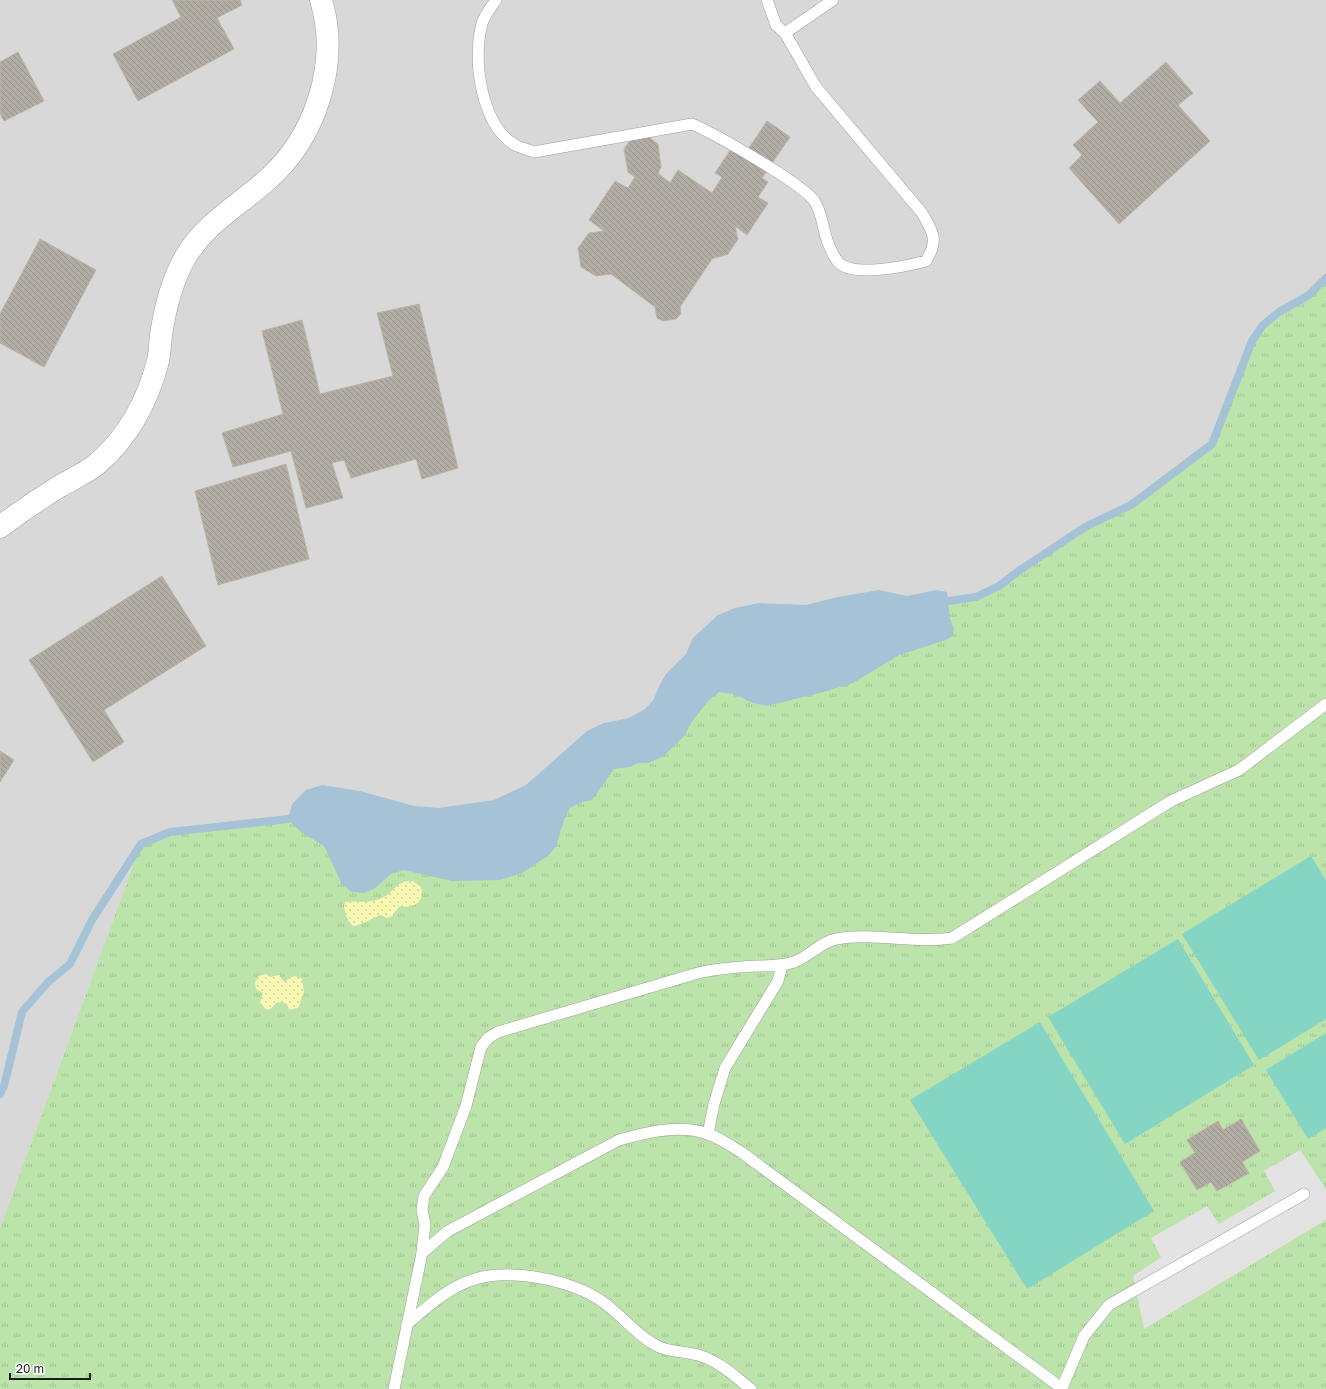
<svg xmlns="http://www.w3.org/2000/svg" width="1326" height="1389" viewBox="0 0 1326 1389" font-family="'Golos Text',sans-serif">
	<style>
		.residential { fill: #d9d8d8 }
		.grass { fill: url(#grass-tufts) }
		.sand { fill: url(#sand-dots) }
		.pitch { fill: #85d5c5 }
		.parking { fill: #e3e3e3 }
		.water { fill: #a5c2d6 }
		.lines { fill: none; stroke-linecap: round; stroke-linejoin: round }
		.stream { stroke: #a5c2d6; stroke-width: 8 }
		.building { fill: url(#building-back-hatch); stroke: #bcb3a5 }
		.lane-casing { stroke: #9f9f9f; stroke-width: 12 }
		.street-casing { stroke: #9f9f9f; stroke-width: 23 }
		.lane { stroke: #fff; stroke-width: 11 }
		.street { stroke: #fff; stroke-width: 22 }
	</style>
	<defs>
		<pattern id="grass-tufts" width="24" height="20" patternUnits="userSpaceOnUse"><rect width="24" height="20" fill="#bce3aa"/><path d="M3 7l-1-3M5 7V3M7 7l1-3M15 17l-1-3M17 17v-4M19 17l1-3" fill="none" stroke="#a1c292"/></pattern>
		<pattern id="sand-dots" width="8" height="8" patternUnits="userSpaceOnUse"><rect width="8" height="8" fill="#f8f7b3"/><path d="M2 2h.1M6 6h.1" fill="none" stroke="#d4d399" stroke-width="1.8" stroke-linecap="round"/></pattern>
		<pattern id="building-back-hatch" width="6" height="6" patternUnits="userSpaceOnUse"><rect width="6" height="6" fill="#b1aca4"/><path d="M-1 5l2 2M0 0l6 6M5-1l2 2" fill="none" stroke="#98938d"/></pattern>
	</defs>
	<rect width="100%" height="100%" fill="#eceae1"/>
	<polygon class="residential" points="0,0 1326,0 1326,278 1309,295 1279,312 1230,396 1212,444 1131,505 1085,527 1020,570 999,586 976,597 949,601 675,706 474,834 288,819 219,826 141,844 0,1228"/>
	<polygon class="grass" points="1326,278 1326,1389 0,1389 0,1228 141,844 179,831 288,819 324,796 474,834 675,706 726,628 949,601 976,597 999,586 1020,570 1085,527 1131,505 1212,444 1252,341 1263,325 1279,312 1309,295"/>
	<g class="sand">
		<path d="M407,881H413L421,887C425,902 414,909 400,906L391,917L386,918L381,915L356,926H353C347,921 342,908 345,902C359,901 374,904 387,895C395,889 397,883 407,881Z"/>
		<path d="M266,974L270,977L279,975L284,982C291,978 292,973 302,979L304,992L298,1008L289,1010L287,1004L282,1002L276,1003L271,1009L266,1010L260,1002L263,993L256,989L255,983L258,976Z"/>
	</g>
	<g class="pitch">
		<polygon points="1311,856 1326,880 1326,1019 1259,1060 1182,934"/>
		<polygon points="1178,939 1254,1065 1125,1144 1048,1017"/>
		<polygon points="1040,1022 1154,1211 1027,1289 910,1100"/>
		<polygon points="1326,1033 1326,1128 1308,1139 1266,1070"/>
	</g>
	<polygon class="parking" points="1300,1150 1326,1189 1326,1220 1144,1329 1133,1276 1161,1257 1151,1238 1207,1206 1219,1224 1275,1191 1264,1171"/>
	<polygon class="water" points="879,590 907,596 936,590 947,592 950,619 954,629 952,636 946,640 899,655 853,683 827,691 767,706 753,703 734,694 719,692 708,701 691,723 685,735 664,756 648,763 638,763 629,767 614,769 592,800 582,802 570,808 564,820 556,846 549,855 522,873 499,880 452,881 404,870 391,874 375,888 364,893 352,892 342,884 324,846 301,832 288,819 292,804 306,790 322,785 360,791 414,806 439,808 494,800 526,785 587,731 604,723 629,718 645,709 654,699 659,686 666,674 686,654 693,638 718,615 735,608 759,603 806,605 838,597"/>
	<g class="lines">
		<g class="stream">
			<polyline points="949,601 976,597 999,586 1020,570 1085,527 1131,505 1212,444 1252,341 1263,325 1279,312 1309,295 1326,278"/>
			<polyline points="0,1094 4,1086 22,1012 48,982 70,964 92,920 141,844 170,832 288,819"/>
		</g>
	</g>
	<g class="building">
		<polygon points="172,0 240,0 242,5 217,18 234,49 138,101 113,54 181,17"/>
		<polygon points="18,52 44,101 4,121 0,113 0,62"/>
		<polygon points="1166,62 1193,93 1178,105 1210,141 1119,224 1069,168 1082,155 1073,145 1098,122 1078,100 1100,81 1120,103"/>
		<polygon points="767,121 790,137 762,178 768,182 758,197 768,203 747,235 735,226 738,239 728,254 712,259 680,307 681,314 676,319 663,321 657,318 655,307 611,274 596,276 581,267 578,248 589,233 604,231 589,220 615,181 628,188 635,177 628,172 624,149 632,138 647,136 658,144 661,167 658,173 670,183 678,170 712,193 722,177 715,173 731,149 743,157"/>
		<polygon points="40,239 96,270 44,367 0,343 0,314"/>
		<polygon points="419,304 458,468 422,479 416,459 351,478 344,460 332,463 343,498 306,508 291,451 233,467 222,433 283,414 262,331 302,320 320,394 393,376 377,313"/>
		<polygon points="286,464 309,559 218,585 195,491"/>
		<polygon points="162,576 206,646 104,710 124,742 93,762 29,660"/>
		<polygon points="0,751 14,760 0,782"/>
		<polygon points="1241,1119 1260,1151 1242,1162 1249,1173 1217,1191 1211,1182 1197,1190 1180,1162 1195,1153 1187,1140 1218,1121 1223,1130"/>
	</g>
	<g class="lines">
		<defs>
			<g id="lane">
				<path d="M496,0C491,7 484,16 482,24C472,59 481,127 517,146C522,148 529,150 534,152L692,124C715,134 804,184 815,202C822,213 823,230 828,243C830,248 834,257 838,262C853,278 907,266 926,261C939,240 933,232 922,213L816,87L785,33L776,25L767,0"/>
				<polyline points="785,33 833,0"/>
				<polyline points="708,1134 714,1104 725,1068 778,981 782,965"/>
				<path d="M422,1253L425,1224L422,1210L424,1196L443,1167L466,1106L481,1047L488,1038L498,1032L698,973C718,968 737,967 758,966C770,966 783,966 794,962C809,957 820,942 836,939C874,932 914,944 952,938L1171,801L1239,770L1326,704"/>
				<path d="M407,1324C427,1307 448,1288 472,1280C509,1267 572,1280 603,1302C620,1314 634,1332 652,1343C665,1352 683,1351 698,1355C719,1361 734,1376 751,1389"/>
				<polyline points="1062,1388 1084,1336 1109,1305 1304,1194"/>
				<path d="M394,1389L422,1253L448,1231L619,1140C647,1132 680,1124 708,1134C720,1138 731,1146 741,1152L1063,1389"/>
			</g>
			<path id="street" d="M0,527C20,512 39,499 60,486C72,479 86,473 97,464C128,437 148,400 158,361C160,352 160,343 161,335C165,308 172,280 186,256C207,222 238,206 267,180C316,137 340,63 321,0"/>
		</defs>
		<use href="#lane" class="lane-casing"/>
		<use href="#street" class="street-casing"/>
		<use href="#lane" class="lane"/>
		<use href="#street" class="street"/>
	</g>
	<path d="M10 1373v6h80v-6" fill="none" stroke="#1b1b1b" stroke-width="2"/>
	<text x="16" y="1373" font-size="12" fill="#1b1b1b" stroke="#ffffff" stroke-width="3" paint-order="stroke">20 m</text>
</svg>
